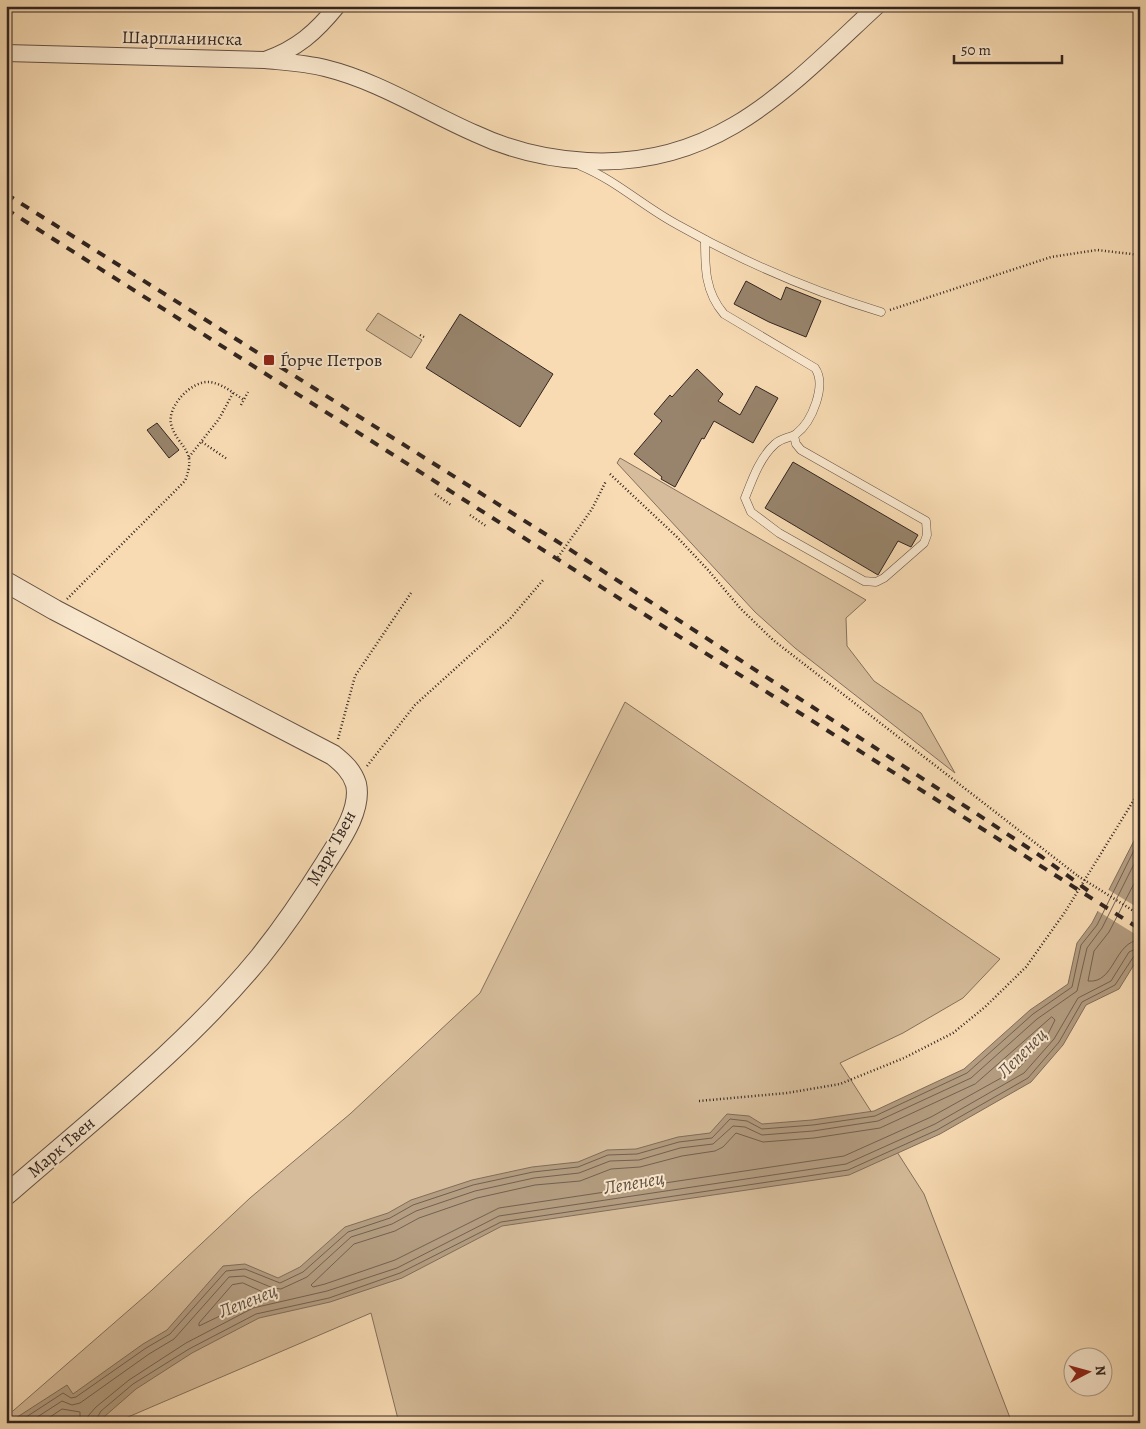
<svg xmlns="http://www.w3.org/2000/svg" width="1146" height="1429" viewBox="0 0 1146 1429" font-family="Alegreya,serif">
	<style>
		.green { fill: #d6bc9a; stroke: #84705d }
		.water { fill: #b49d81; stroke: #806d5a }
		.pier { fill: #f8dbb3 }
		.lines { fill: none; stroke-linecap: round; stroke-linejoin: round }
		.shore { stroke: #726150; stroke-width: 1 }
		.building { fill: #98846c; stroke: #312520 }
		.service-casing { stroke: #635245; stroke-width: 9 }
		.minor-casing { stroke: #635245; stroke-width: 18 }
		.tertiary-casing { stroke: #635245; stroke-width: 22 }
		.path { stroke: #312520; stroke-width: 2.5; stroke-dasharray: 1 2.5; stroke-linecap: butt }
		.service { stroke: #fae8ce; stroke-width: 8 }
		.minor { stroke: #fae8ce; stroke-width: 16 }
		.tertiary { stroke: #fae8ce; stroke-width: 20 }
		.rail { stroke: #312520; stroke-width: 4; stroke-dasharray: 9 9; stroke-linecap: butt }
		.path-bridge { stroke: #312520; stroke-width: 2.5; stroke-dasharray: 1 2.5; stroke-linecap: butt }
		.poi-dot { fill: #8f2418; stroke: #fae8ce; stroke-width: 2 }
		.labels { text-anchor: middle; dominant-baseline: central; stroke-width: 4; stroke-linejoin: round; paint-order: stroke }
		.street-label { font-size: 18px; fill: #312520; stroke: #fae8ce }
		.poi-label { font-size: 18px; fill: #312520; stroke: #fae8ce; text-anchor: start }
		.water-label { font-size: 19px; font-style: italic; fill: #5f4f42; stroke: #fae8ce }
	</style>
	<rect width="100%" height="100%" fill="#f8dbb3"/>
	<filter id="stains"><feTurbulence type="fractalNoise" baseFrequency=".004" numOctaves="4"/><feColorMatrix values="0 0 0 0 .2 0 0 0 0 .09 0 0 0 0 .02 0 0 0 .5 -.17"/></filter>
	<radialGradient id="worn" r=".72"><stop offset=".6" stop-color="#630" stop-opacity="0"/><stop offset="1" stop-color="#630" stop-opacity=".3"/></radialGradient>
	<g class="green">
		<polygon points="378,313 422,340 411,358 366,330"/>
		<polygon points="620,458 866,600 846,618 847,646 874,681 921,713 955,773 795,648 755,612 617,463"/>
		<polygon points="625,702 1000,959 963,998 903,1033 840,1063 924,1194 1012,1423 399,1423 371,1313 114,1423 6,1423 6,1417 152,1290 250,1198 350,1114 480,993"/>
	</g>
	<polygon class="water" points="1140,829 1140,955 1119,989 1086,1005 1063,1045 1031,1082 940,1134 849,1175 502,1226 402,1278 330,1302 259,1318 192,1353 136,1389 97,1423 8,1423 67,1385 73,1394 143,1344 167,1330 223,1266 245,1264 278,1278 300,1267 345,1227 388,1213 411,1200 472,1180 532,1167 578,1162 607,1150 636,1149 678,1137 710,1133 727,1114 749,1116 762,1124 812,1120 874,1111 964,1069 1030,1010 1068,984 1077,943 1092,923"/>
	<polygon class="pier" points="1107,889 1140,909 1140,937 1096,910"/>
	<g class="lines">
		<g class="shore">
			<path d="M1140,872L1109,932L1094,951L1088,981C1115,984 1114,941 1140,940"/>
			<polygon points="1052,1017 1055,1020 1048,1034 1019,1068 931,1117 844,1156 499,1208 395,1260 325,1284 313,1287 311,1285 354,1244 395,1231 419,1218 477,1198 535,1185 580,1181 611,1169 640,1167 682,1156 715,1151 723,1147 736,1133 763,1142 814,1138 880,1128 975,1084"/>
			<polygon points="243,1283 265,1293 266,1296 251,1301 199,1326 199,1323 232,1285"/>
			<polyline points="17,1423 63,1393 71,1398 76,1397 146,1348 170,1334 226,1271 245,1269 280,1283 303,1272 348,1232 390,1218 413,1205 473,1185 533,1172 578,1167 608,1155 637,1154 679,1142 712,1138 730,1119 747,1121 762,1129 813,1125 875,1116 967,1073 1033,1014 1072,987 1081,945 1097,925 1140,838"/>
			<polyline points="28,1423 62,1401 72,1405 80,1403 149,1354 174,1339 229,1277 244,1276 273,1288 281,1289 307,1277 351,1237 392,1224 416,1211 475,1191 534,1178 579,1173 610,1161 639,1160 680,1148 713,1144 733,1126 745,1127 762,1135 813,1131 878,1121 971,1078 1037,1019 1077,991 1087,948 1102,928 1140,852"/>
			<polyline points="41,1423 62,1409 80,1412 80,1423"/>
			<polyline points="87,1423 88,1416 96,1407 129,1380 186,1343 253,1308 327,1291 397,1268 499,1216 846,1164 935,1124 1024,1073 1054,1039 1078,998 1111,981 1129,952 1140,947"/>
			<polyline points="94,1423 101,1411 133,1384 189,1349 256,1314 329,1298 400,1273 501,1222 848,1170 937,1130 1028,1078 1059,1042 1082,1002 1115,985 1134,956 1140,954"/>
		</g>
	</g>
	<g class="building">
		<polygon points="746,281 781,300 786,287 821,301 806,337 769,322 734,304"/>
		<polygon points="460,314 553,374 520,427 426,368"/>
		<polygon points="697,369 723,394 718,401 740,415 756,386 778,398 753,443 714,421 704,439 702,438 675,487 661,479 662,477 634,454 662,421 654,414 670,395 672,397"/>
		<polygon points="157,423 179,450 169,458 147,430"/>
		<polygon points="793,462 918,535 911,547 898,541 878,575 765,508"/>
	</g>
	<g class="lines">
		<defs>
			<g id="service">
				<path d="M581,166C617,181 644,207 678,225C742,261 811,291 881,312"/>
				<path d="M705,240C705,268 705,292 724,314L815,368C827,385 812,422 796,434C790,438 781,438 775,444C760,457 752,480 745,498L751,512L779,533L864,581L876,582L884,578L924,543L927,535L926,521L801,450L796,444L794,436"/>
			</g>
			<g id="minor">
				<path d="M6,53L265,60C297,49 316,32 337,6"/>
				<path d="M265,60C285,62 306,63 325,68C378,81 424,111 474,133C510,150 547,159 587,161C718,168 788,88 877,6"/>
			</g>
			<path id="tertiary" d="M6,582L55,610L333,755C343,763 352,771 356,784C362,811 338,843 325,864C305,896 284,927 260,957C187,1046 93,1119 6,1195"/>
		</defs>
		<use href="#service" class="service-casing"/>
		<use href="#minor" class="minor-casing"/>
		<use href="#tertiary" class="tertiary-casing"/>
		<g class="path">
			<polyline points="890,310 1051,257 1097,250 1140,255"/>
			<polyline points="420,335 424,337"/>
			<polyline points="241,405 248,392"/>
			<polyline points="202,442 227,459"/>
			<polyline points="189,457 219,419 233,393"/>
			<polyline points="610,474 677,537 708,570 741,609 773,640 1078,876"/>
			<polyline points="435,494 451,505"/>
			<polyline points="470,515 486,526"/>
			<polyline points="556,560 592,509 606,481"/>
			<path d="M67,599L185,481C198,448 178,449 171,424C167,406 192,380 210,382C223,384 233,393 244,400"/>
			<polyline points="338,739 355,676 411,593"/>
			<polyline points="367,766 415,705 509,620 544,579"/>
			<polyline points="699,1101 787,1093 840,1084 904,1058 953,1033 985,1007 1026,967 1065,912 1140,790"/>
		</g>
		<use href="#service" class="service"/>
		<use href="#minor" class="minor"/>
		<use href="#tertiary" class="tertiary"/>
		<g class="rail">
			<polyline points="6,194 566,547 971,810 1042,857 1090,892"/>
			<polyline points="6,209 1140,929"/>
		</g>
		<polyline class="path-bridge" points="1078,876 1140,915"/>
	</g>
	<rect class="poi-dot" x="263" y="354" width="12" height="12" rx="2.5"/>
	<g class="labels">
		<g class="street-label">
			<text transform="translate(182 38) rotate(1)">Шарпланинска</text>
			<text transform="translate(331 848) rotate(-61)">Марк Твен</text>
			<text transform="translate(61 1147) rotate(-41)">Марк Твен</text>
		</g>
		<g class="poi-label">
			<text x="280" y="360">Ѓорче Петров</text>
		</g>
		<g class="water-label">
			<text transform="translate(1022 1053) rotate(-45)">Лепенец</text>
			<text transform="translate(634 1183) rotate(-10)">Лепенец</text>
			<text transform="translate(248 1301) rotate(-22)">Лепенец</text>
		</g>
	</g>
	<rect width="1146" height="1429" fill="none" stroke="#f8dbb3" stroke-width="25"/>
	<rect x="8" y="8" width="1131" height="1414" fill="none" stroke="#312520" stroke-width="2.5"/>
	<rect x="12" y="12" width="1121" height="1404" fill="none" stroke="#312520"/>
	<g transform="translate(1088 1372) rotate(84)"><circle r="24" fill="#fae8ce" stroke="#aa9a88"/>
	<path d="M0-4L9 19L0 12L-9 19Z" fill="#8f2418"/>
	<text y="-8" font-size="14" font-weight="bold" text-anchor="middle" fill="#312520">N</text>
	</g>
	<path d="M954 55v8h108v-8" fill="none" stroke="#312520" stroke-width="2.5"/>
	<text x="961" y="55" font-size="15" fill="#312520" stroke="#fae8ce" stroke-width="4" paint-order="stroke">50 m</text>
	<rect width="100%" height="100%" filter="url(#stains)"/>
	<rect width="100%" height="100%" fill="url(#worn)"/>
</svg>
